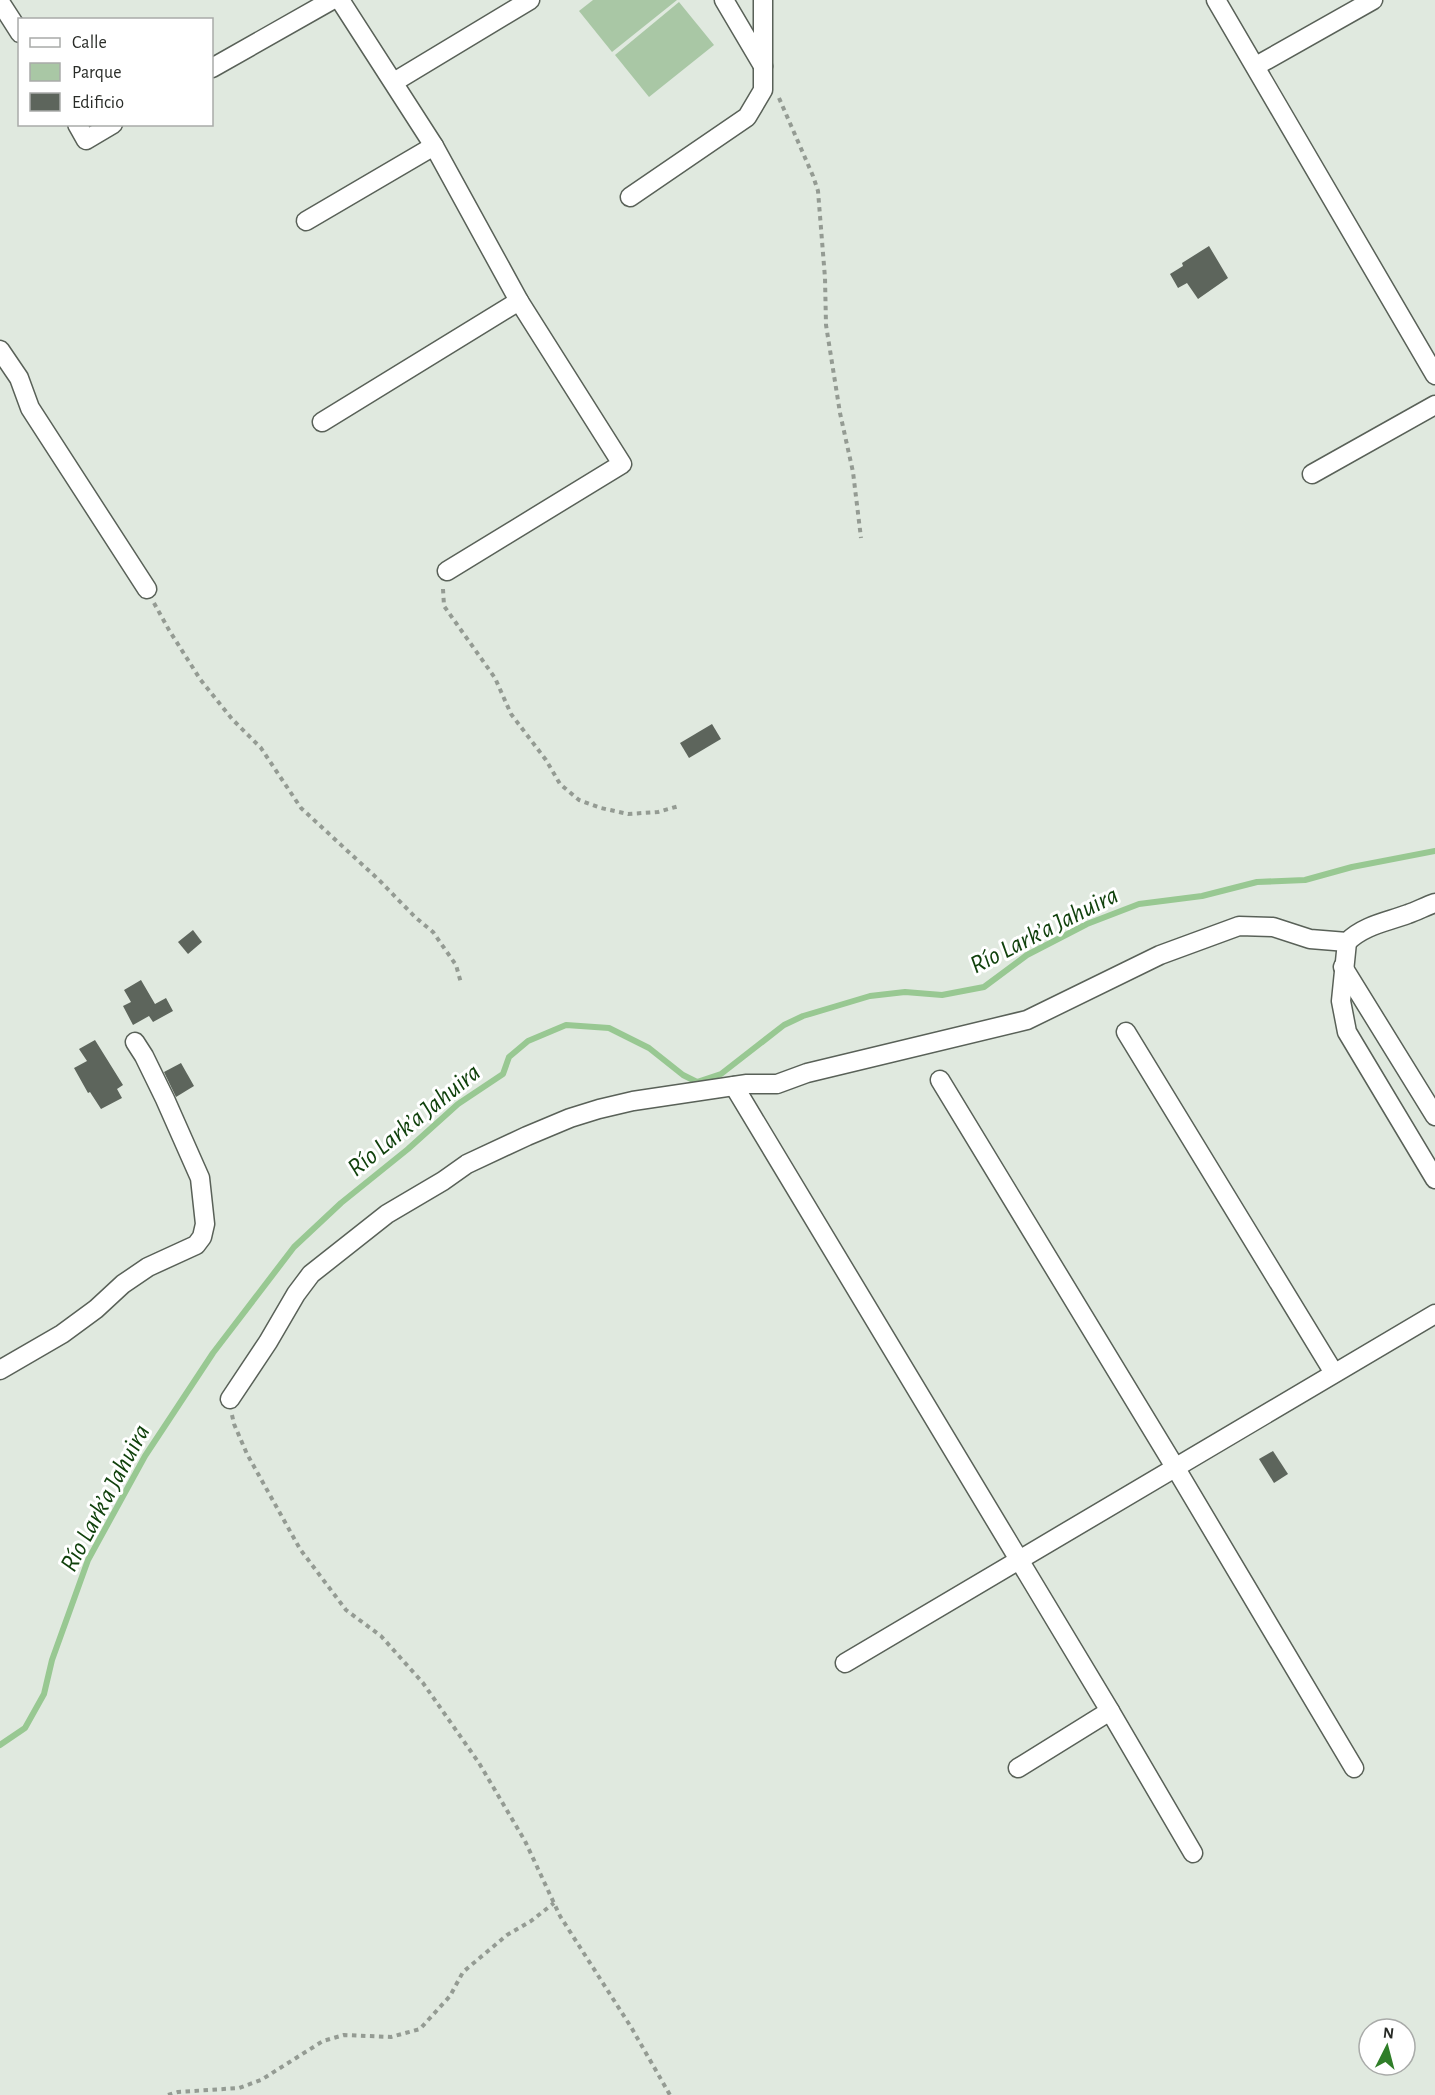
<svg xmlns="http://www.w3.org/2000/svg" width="1435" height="2095" viewBox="0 0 1435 2095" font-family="'Alegreya Sans',sans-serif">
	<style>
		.green { fill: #a9c7a5 }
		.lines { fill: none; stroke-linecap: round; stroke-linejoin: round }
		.stream { stroke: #98c892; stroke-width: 6 }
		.building { fill: #5d655c }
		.street-casing { stroke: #596158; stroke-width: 21 }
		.path { stroke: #949b93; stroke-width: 4; stroke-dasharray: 4.5 4.5; stroke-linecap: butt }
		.street { stroke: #fff; stroke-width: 18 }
		.labels { text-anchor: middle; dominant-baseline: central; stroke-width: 6; stroke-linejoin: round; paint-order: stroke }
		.water-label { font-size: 26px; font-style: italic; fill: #10410c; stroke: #fff }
	</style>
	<rect width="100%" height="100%" fill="#e0e9df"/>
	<g class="green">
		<polygon points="593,0 677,0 612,52 579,11"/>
		<polygon points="679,2 714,45 649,97 615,55"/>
	</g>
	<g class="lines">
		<polyline class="stream" points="0,1745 25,1728 44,1694 52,1660 88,1560 145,1456 213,1353 294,1247 341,1203 408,1149 458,1104 503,1074 509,1057 528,1041 566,1025 609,1028 649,1048 683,1075 697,1082 721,1074 784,1025 803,1016 870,996 905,992 942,995 984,987 1027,955 1087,924 1139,904 1202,896 1257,882 1305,880 1352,867 1435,851"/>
	</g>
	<g class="building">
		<polygon points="1209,246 1228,278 1198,299 1187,283 1178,288 1170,274 1183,266 1182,263"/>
		<polygon points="712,724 721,739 689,758 680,743"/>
		<polygon points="193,930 202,942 188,954 178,942"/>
		<polygon points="141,980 155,1004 166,998 173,1011 153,1022 149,1016 133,1025 123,1006 131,1002 124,990"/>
		<polygon points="95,1040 123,1085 117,1089 122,1098 101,1109 90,1092 88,1093 74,1068 87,1061 79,1049"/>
		<polygon points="181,1063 194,1086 176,1097 164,1072"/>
		<polygon points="1273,1451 1288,1474 1274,1483 1259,1459"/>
	</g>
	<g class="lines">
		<defs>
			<g id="street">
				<polyline points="340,0 434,146 519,301 622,464 447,571"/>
				<polyline points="724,0 763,66"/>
				<polyline points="1216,0 1435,375"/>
				<polyline points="0,2 20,33"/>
				<polyline points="1256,66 1373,0"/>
				<polyline points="212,68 332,0"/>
				<polyline points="394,82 530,0"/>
				<polyline points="77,124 86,140 113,124"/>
				<polyline points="630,197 747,117 763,90 763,0"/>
				<polyline points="306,221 434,146"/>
				<polyline points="0,350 19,378 30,408 147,589"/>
				<polyline points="322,422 519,301"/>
				<polyline points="1312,474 1435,405"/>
				<polyline points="1347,942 1341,1001 1347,1032 1435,1179"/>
				<polyline points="1343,967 1435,1116"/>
				<polyline points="1126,1032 1334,1373"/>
				<polyline points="940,1080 1175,1467 1354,1768"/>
				<polyline points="734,1086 1110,1711 1018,1768"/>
				<polyline points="0,1370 62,1334 96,1309 123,1284 148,1267 196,1245 202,1237 205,1224 200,1178 165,1099 144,1056 135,1042"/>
				<path d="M230,1399L268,1342L296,1294L311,1274L387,1214L443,1181L467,1164L527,1136L570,1118L599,1109L633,1101L747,1084H777L807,1073L1027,1020L1160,955L1239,926L1273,927L1310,939L1347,942C1364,925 1387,922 1408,914C1417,911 1426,906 1435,903"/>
				<polyline points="845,1663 1435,1314"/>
				<polyline points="1110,1711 1193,1853"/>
			</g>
		</defs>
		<use href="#street" class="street-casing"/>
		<g class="path">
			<polyline points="779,98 813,176 818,191 825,278 826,325 840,413 853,472 861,538"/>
			<polyline points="443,589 444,606 495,678 511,714 546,760 560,784 579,800 601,808 628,814 658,812 679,806"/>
			<polyline points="154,603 169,630 200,679 232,719 261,748 301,808 379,880 415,917 433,932 456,965 461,983"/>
			<polyline points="232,1415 234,1424 247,1454 300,1549 346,1610 381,1636 423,1683 479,1763 525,1841 560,1916 631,2027 670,2095"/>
			<polyline points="168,2095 178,2092 239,2088 261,2080 323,2041 344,2035 391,2037 420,2029 450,1996 463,1972 507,1935 531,1921 554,1903"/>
		</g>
		<use href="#street" class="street"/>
	</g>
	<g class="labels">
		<g class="water-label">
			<text transform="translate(1044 930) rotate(-27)">Río Lark’a Jahuira</text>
			<text transform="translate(414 1120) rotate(-39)">Río Lark’a Jahuira</text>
			<text transform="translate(105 1498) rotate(-62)">Río Lark’a Jahuira</text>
		</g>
	</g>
	<rect x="18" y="18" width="195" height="108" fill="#ffffff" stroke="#a9aba9" stroke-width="1.5"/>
	<rect x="30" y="38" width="30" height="9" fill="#ffffff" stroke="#a9aba9" stroke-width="1.5"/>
	<text x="72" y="48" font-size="18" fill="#292c28">Calle</text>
	<rect x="30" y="63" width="30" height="18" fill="#a9c7a5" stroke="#a9aba9" stroke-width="1.5"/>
	<text x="72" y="78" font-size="18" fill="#292c28">Parque</text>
	<rect x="30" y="93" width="30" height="18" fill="#5d655c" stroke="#a9aba9" stroke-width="1.5"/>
	<text x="72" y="108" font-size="18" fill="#292c28">Edificio</text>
	<g transform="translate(1387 2047) rotate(6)"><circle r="28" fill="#ffffff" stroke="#a9aba9" stroke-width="1.5"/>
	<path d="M0-4.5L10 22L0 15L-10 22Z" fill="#2f7e28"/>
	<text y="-9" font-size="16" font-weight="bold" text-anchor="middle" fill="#292c28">N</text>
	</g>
</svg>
